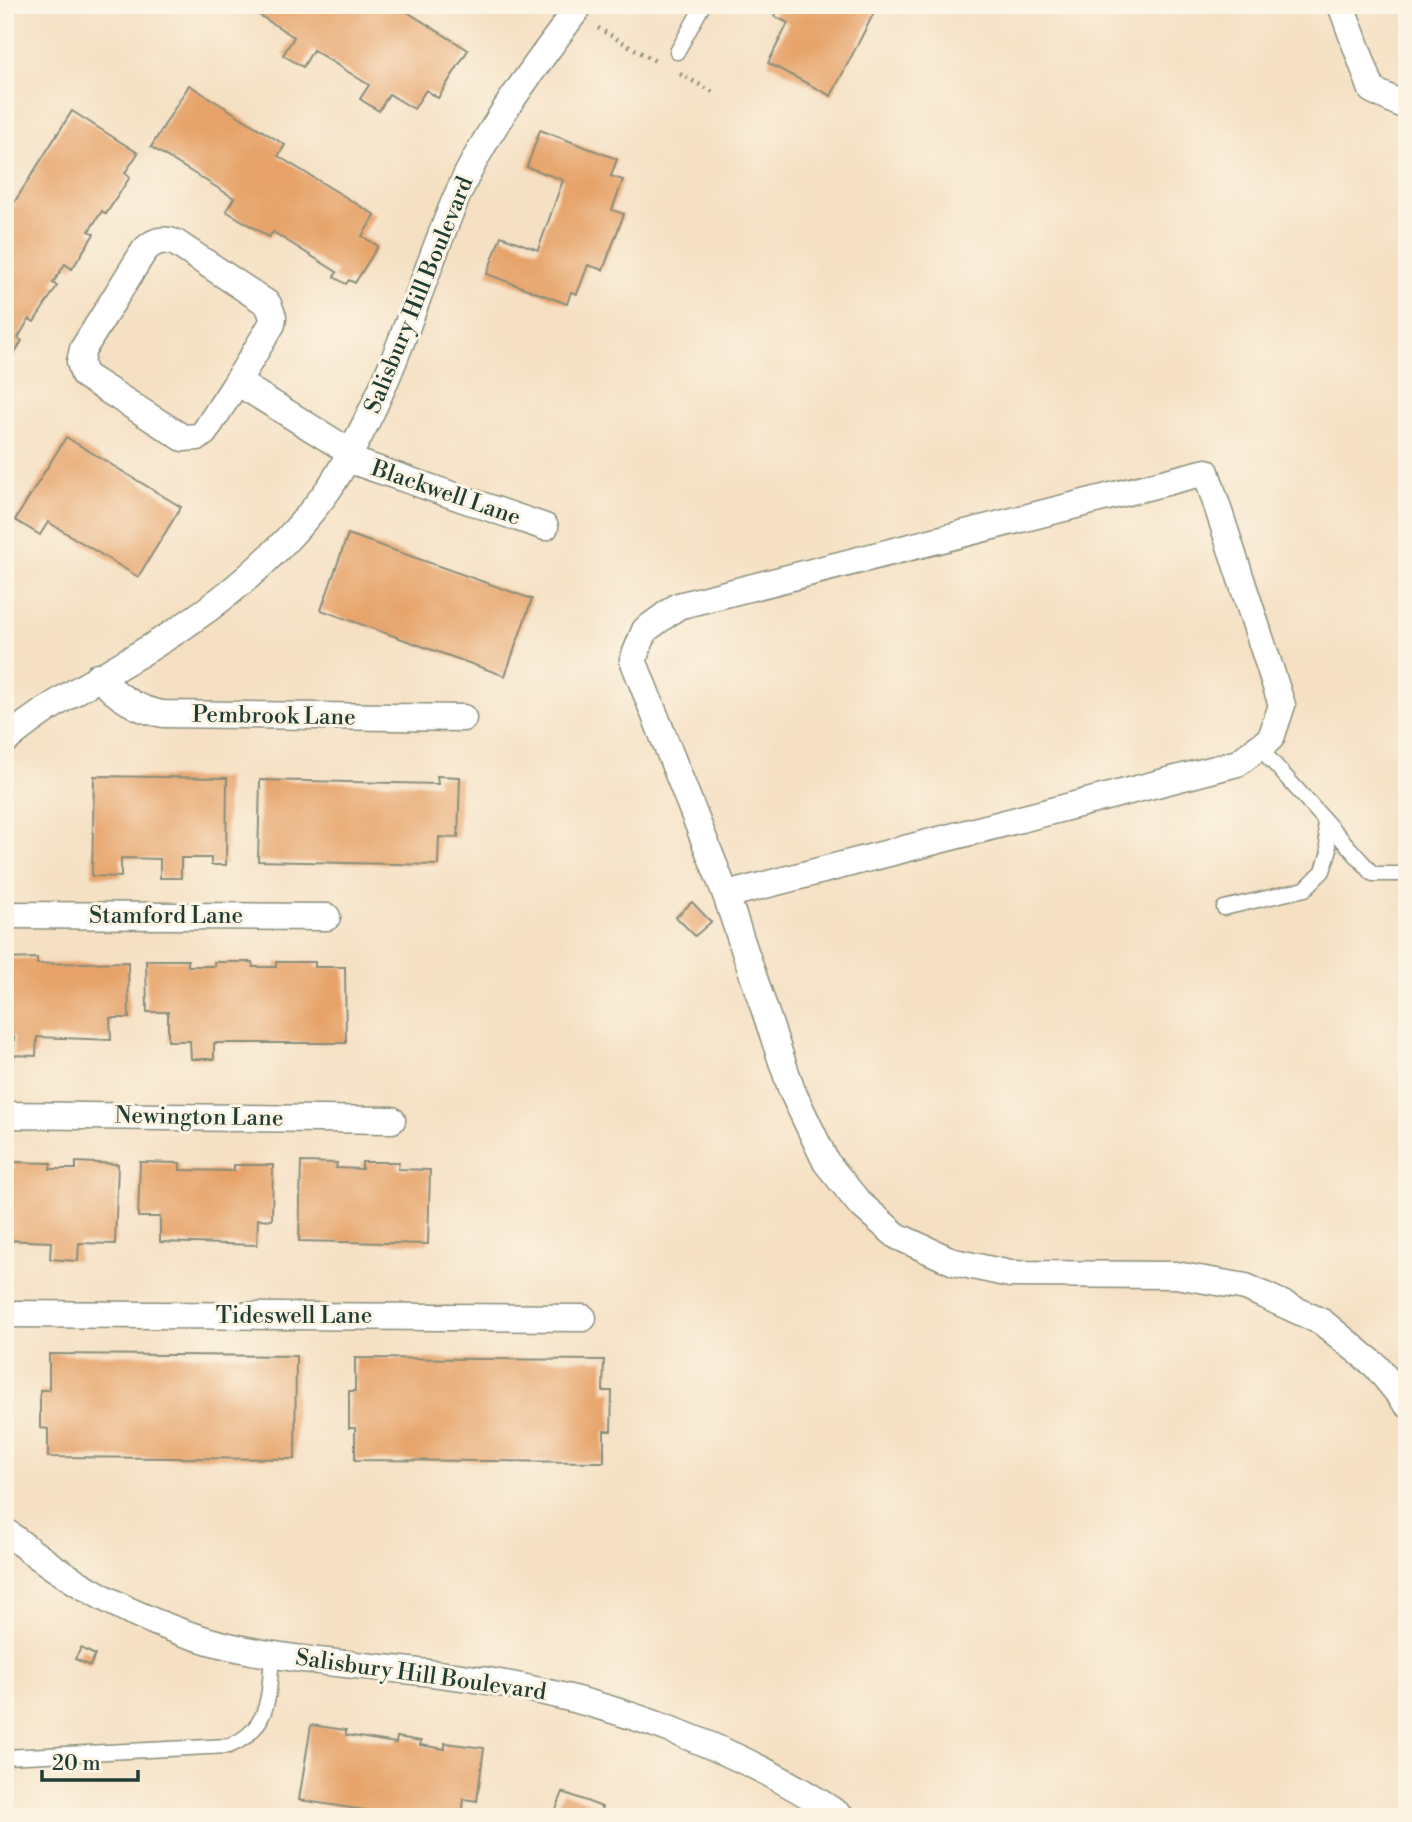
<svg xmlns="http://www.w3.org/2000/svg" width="1412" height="1822" viewBox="0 0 1412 1822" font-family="'Libre Bodoni',serif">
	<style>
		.building { fill: #e6a268 }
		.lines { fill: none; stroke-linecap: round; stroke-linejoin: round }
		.lane-casing { stroke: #8a8e7c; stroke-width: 17 }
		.street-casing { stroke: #8a8e7c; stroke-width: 29 }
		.path { stroke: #8a8e7c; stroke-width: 4.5; stroke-dasharray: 2 5; stroke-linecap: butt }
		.lane { stroke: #fff; stroke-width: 14 }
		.street { stroke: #fff; stroke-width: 26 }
		.labels { text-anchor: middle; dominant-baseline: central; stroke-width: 6; stroke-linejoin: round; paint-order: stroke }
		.street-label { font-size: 23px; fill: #1f3d34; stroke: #fcf5e5 }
	</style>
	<rect width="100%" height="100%" fill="#fcf5e5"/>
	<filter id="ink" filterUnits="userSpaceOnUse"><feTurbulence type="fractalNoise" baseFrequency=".0143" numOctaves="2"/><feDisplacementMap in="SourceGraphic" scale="14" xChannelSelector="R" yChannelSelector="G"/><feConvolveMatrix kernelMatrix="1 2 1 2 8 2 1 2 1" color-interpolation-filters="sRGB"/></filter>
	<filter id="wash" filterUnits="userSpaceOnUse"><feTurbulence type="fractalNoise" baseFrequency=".00686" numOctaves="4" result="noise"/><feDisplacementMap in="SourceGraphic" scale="28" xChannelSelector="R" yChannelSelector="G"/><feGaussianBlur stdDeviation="1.57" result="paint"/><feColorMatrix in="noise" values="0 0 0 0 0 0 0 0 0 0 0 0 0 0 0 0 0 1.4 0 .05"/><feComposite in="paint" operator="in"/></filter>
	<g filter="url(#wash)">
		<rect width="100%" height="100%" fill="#f5e0c3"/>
		<g id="blocks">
			<g class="building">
				<polygon points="265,5 396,5 468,50 438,98 426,90 414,109 389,94 379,111 360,99 369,85 313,50 303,67 283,55 294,37 259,15"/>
				<polygon points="779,5 878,5 831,96 768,63 788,23 774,16"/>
				<polygon points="189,85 285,145 278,156 375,215 362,236 378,246 355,283 349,280 346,284 334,277 337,272 273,232 269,237 226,211 234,198 151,147"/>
				<polygon points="72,111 138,153 125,173 130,177 106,214 102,211 89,231 94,234 72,269 65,264 53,283 57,286 34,322 29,319 18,338 22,341 5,368 5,217"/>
				<polygon points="540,130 617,159 611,176 623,180 612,210 624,214 603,270 588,265 577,294 571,292 567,304 487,274 501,236 538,250 563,180 527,167"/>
				<polygon points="66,437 181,507 138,577 48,522 40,535 15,520"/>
				<polygon points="348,534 532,599 505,676 321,610"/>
				<polygon points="94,776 227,778 226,865 211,865 211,858 181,858 181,878 160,878 160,859 121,858 121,877 92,876"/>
				<polygon points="437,776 460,777 458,838 439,837 438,865 258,861 260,780 438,784"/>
				<polygon points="692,902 711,922 695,936 676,917"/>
				<polygon points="37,958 37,964 128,962 129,1018 110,1018 111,1040 37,1037 36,1056 13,1055 14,1036 5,1036 5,959"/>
				<polygon points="146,960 188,960 188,966 215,966 214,962 252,962 253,967 276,967 276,962 315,962 315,967 345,967 346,1043 214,1043 214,1059 191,1059 190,1041 168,1041 168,1012 147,1012"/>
				<polygon points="14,1162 51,1163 50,1169 76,1169 76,1162 118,1164 115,1244 79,1243 78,1261 50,1259 51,1242 5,1240 5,1168 14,1168"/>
				<polygon points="140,1162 180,1163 180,1170 234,1171 234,1165 273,1165 272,1220 258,1219 257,1245 160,1242 160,1217 138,1217"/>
				<polygon points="301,1162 337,1163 336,1168 362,1169 362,1162 399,1162 398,1169 430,1170 428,1244 299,1241"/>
				<polygon points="49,1354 296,1356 295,1459 48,1457 48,1429 40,1428 40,1390 49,1390"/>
				<polygon points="355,1358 604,1360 603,1391 612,1391 611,1431 604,1431 604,1462 355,1460 355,1428 349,1428 349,1391 355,1391"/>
				<polygon points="81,1648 95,1655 90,1666 75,1659"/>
				<polygon points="311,1725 346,1730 346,1735 396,1743 397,1737 421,1741 420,1745 445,1749 445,1743 484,1748 477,1801 464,1799 462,1817 410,1817 299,1800"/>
				<polygon points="563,1792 602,1807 600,1812 612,1817 553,1817"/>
			</g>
		</g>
	</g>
	<g filter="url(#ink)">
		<use href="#blocks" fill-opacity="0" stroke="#8a8e7c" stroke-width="2"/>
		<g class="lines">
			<defs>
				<g id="lane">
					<polyline points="677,52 703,5"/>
					<polyline points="1259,747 1373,874 1407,874"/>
					<polyline points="1224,908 1305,889 1323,871 1329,852 1324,821"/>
					<path d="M5,1757L229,1746C271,1729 269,1693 272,1654"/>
				</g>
				<g id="street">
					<polyline points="1341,5 1372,90 1407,107"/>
					<path d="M237,382L204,433L198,437L183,438L84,375L80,362L83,349L144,251C153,241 163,238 176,243L268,304L273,317L272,324L237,382L350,452"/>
					<polyline points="347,459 545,527"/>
					<path d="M98,676C116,696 136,710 163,714L463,718"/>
					<path d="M5,741C51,701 105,676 156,644C221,604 283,552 328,490C339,475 348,457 357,440C399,362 422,277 457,196C487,127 536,66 580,5"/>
					<polyline points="726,895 1238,763 1271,738 1282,705 1206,472 678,606 645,630 633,660 726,895 792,1091 826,1162 859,1203 897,1236 954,1262 1010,1274 1176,1275 1246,1287 1322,1322 1376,1366 1407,1404"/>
					<polyline points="5,915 327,917"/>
					<polyline points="5,1115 392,1120"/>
					<polyline points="5,1314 583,1318"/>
					<path d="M5,1531C66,1581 133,1619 209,1641C299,1666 396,1665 488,1681C609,1701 740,1747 842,1817"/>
				</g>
			</defs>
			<use href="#lane" class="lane-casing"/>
			<use href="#street" class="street-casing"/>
			<g class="path">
				<polyline points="598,28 657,62"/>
				<polyline points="680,74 713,92"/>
			</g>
			<use href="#lane" class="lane"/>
			<use href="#street" class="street"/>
		</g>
	</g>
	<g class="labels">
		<g class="street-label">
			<text transform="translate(419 295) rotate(-68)">Salisbury Hill Boulevard</text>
			<text transform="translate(446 493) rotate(19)">Blackwell Lane</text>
			<text transform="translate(274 716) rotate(1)">Pembrook Lane</text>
			<text x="166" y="916">Stamford Lane</text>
			<text transform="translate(199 1117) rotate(1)">Newington Lane</text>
			<text x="294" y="1316">Tideswell Lane</text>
			<text transform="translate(421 1675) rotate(8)">Salisbury Hill Boulevard</text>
		</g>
	</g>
	<rect width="1412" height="1822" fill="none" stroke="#fcf5e5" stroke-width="28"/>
	<path d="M42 1770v10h96v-10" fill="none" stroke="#1f3d34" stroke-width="3.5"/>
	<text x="52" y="1770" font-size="21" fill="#1f3d34" stroke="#fcf5e5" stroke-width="5" paint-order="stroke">20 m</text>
</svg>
